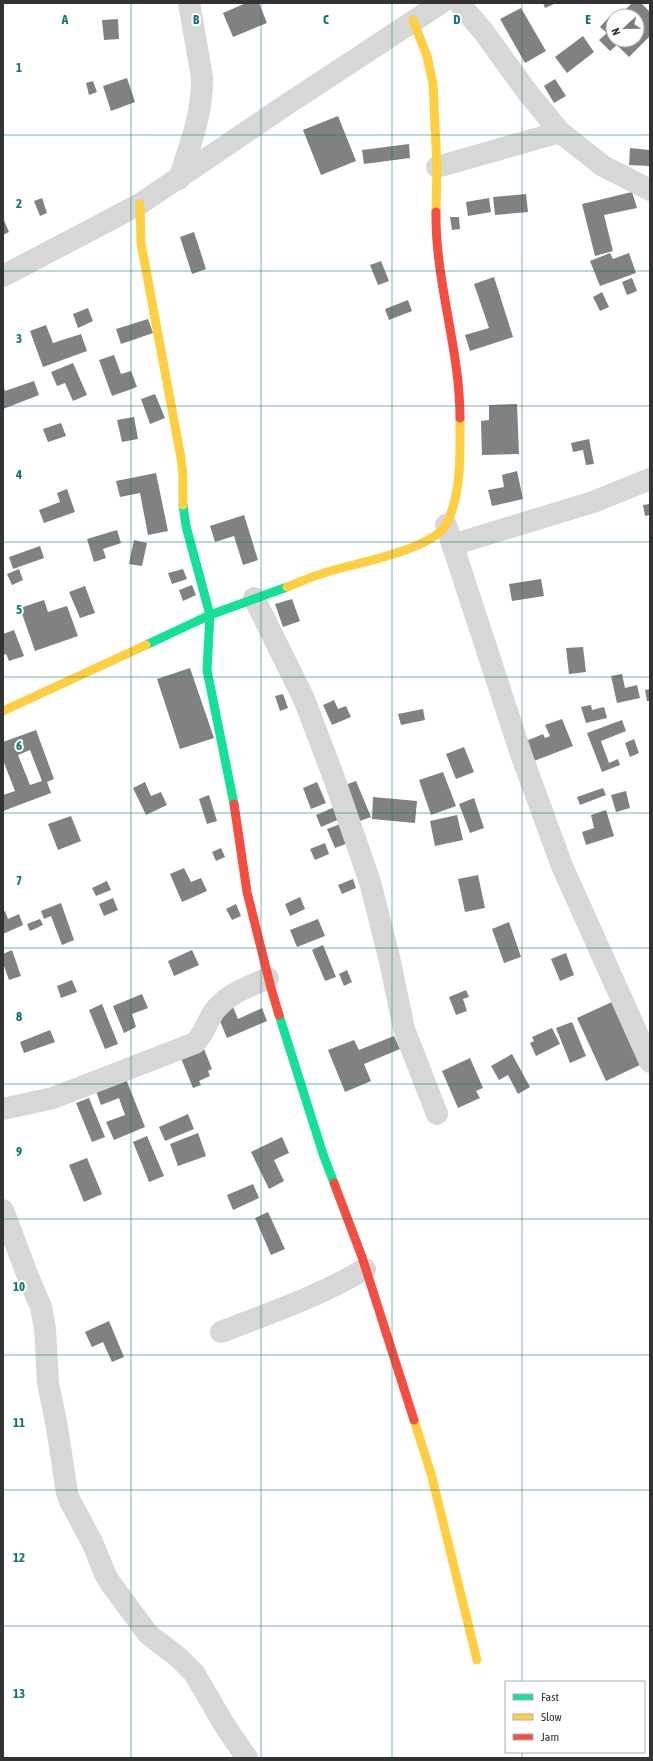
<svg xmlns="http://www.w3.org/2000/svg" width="653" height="1761" viewBox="0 0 653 1761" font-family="'Asap Condensed',sans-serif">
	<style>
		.building { fill: #818181; fill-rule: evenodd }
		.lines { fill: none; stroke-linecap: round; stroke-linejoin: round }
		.street { stroke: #d7d7d7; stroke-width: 22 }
		.fast { stroke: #16e098; stroke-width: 9 }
		.slow { stroke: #ffcf43; stroke-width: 9 }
		.jam { stroke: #f24e42; stroke-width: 9 }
		.grid { fill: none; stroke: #0f766e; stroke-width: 1; stroke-opacity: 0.55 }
		.grid-label { font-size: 13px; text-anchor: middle; font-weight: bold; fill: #0f766e; stroke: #fff; stroke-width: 4; stroke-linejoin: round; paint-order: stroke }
	</style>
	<rect width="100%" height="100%" fill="#fff"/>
	<g class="building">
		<polygon points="246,3 259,3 267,23 233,37 223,13"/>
		<polygon points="543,3 556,3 545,8"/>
		<polygon points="632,3 641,3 650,12 650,36 629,57 617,45 610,51 599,40 607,33 600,27 610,16 613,19 613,40 637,40 637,16 619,16"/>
		<polygon points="521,8 546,51 525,63 500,19"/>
		<polygon points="118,19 119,39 104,40 102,20"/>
		<polygon points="583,36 594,52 567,73 555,57"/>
		<polygon points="127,78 135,102 111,111 103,86"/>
		<polygon points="555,79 566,96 554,103 544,86"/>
		<polygon points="93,81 97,92 89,95 86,83"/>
		<polygon points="338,116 356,161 321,175 303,130"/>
		<polygon points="409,144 410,158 364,164 362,150"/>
		<polygon points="630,148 650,150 650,166 629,165"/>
		<polygon points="632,192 637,208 604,215 613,251 595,256 582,204"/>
		<polygon points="526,194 528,212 495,215 493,197"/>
		<polygon points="42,198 47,213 40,216 34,201"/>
		<polygon points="489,198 491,212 468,216 466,202"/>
		<polygon points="450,217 459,217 460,229 452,230"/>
		<polygon points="3,218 9,232 3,235"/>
		<polygon points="194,232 206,269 192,274 180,237"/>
		<polygon points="610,253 613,259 629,253 636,273 600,286 590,261"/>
		<polygon points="381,261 389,281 378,285 370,265"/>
		<polygon points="494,277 513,337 470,351 465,335 489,328 474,284"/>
		<polygon points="632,278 637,291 627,295 622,282"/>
		<polygon points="602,292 609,307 600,311 593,297"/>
		<polygon points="408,300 412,311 389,320 385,309"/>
		<polygon points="88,308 93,321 78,328 73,314"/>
		<polygon points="148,319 153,333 121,344 116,329"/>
		<polygon points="46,325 53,343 81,334 87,351 43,367 30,331"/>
		<polygon points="114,355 121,374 131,371 137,387 112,396 99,360"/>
		<polygon points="73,363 87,395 73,401 65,383 57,386 51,372"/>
		<polygon points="34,381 39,395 3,409 3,385 5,391"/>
		<polygon points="155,394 165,418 150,424 141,399"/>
		<polygon points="517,404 519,454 482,455 481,421 489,420 489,405"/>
		<polygon points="134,417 138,439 122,442 117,420"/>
		<polygon points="61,423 66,436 48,442 43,429"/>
		<polygon points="589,439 594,464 586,465 583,450 573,452 571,443"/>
		<polygon points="517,471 523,499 492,506 488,490 504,487 502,475"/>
		<polygon points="156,473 168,531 148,535 140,493 120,497 116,481"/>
		<polygon points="67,489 75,512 44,523 39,510 60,502 57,493"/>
		<polygon points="650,504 650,515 645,516 643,505"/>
		<polygon points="244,515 258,560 243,565 234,536 215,542 210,526"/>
		<polygon points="117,530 121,543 103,549 106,558 94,562 87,539"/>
		<polygon points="134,540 147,543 142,566 129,564"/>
		<polygon points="40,546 44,558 13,569 9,557"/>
		<polygon points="19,569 23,580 12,585 7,574"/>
		<polygon points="183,569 187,579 172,584 168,573"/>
		<polygon points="541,579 544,596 512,601 509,584"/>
		<polygon points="192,585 196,595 183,601 179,590"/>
		<polygon points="85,586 95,613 80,618 69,592"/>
		<polygon points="292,599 300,621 283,627 275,604"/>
		<polygon points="44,600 48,612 67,606 78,636 35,651 20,608"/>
		<polygon points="14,630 24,656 9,661 6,654 3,655 3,634"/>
		<polygon points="583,647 586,672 569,674 566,648"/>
		<polygon points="190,668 214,738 180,749 157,679"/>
		<polygon points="622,674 625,688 637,685 640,698 617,703 611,676"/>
		<polygon points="650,689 650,701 647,701 645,690"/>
		<polygon points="283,694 288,708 280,711 275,696"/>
		<polygon points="334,700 338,709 346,706 351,717 332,725 323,705"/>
		<polygon points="591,705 592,710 604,707 607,718 586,723 581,707"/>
		<polygon points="423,709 425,720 401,725 398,714"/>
		<polygon points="562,719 573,746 534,761 526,741 543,734 545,738 550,736 545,725"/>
		<polygon points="622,720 626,731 601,741 609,763 618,759 620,765 602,772 587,733"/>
		<path d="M36,730L54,779L47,782L51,793L3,811V795L15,791L3,760V742ZM30,750L42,781L30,785L18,755Z"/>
		<polygon points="634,739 639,753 630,757 625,743"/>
		<polygon points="464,747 474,772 456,779 446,754"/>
		<polygon points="443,772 456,806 431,815 419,780"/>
		<polygon points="356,781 371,817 360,821 345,785"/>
		<polygon points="145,782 151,796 161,792 167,805 146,815 133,788"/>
		<polygon points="317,782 326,803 311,809 303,788"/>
		<polygon points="603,788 606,795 580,805 577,797"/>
		<polygon points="626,791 630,808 616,812 611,795"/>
		<polygon points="209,795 217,821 207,824 199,799"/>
		<polygon points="373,797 417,801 415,823 372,819"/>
		<polygon points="474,798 484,828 470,833 459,804"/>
		<polygon points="337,806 342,818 321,827 316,815"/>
		<polygon points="606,810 614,836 586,845 582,832 594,828 591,815"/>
		<polygon points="457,815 463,840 435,846 430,821"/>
		<polygon points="71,816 81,841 58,850 48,824"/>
		<polygon points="343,823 351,842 335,848 327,829"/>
		<polygon points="325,843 329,854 315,860 310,849"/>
		<polygon points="221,848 225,857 216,861 212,852"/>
		<polygon points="184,868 191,882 201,878 207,891 182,902 170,874"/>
		<polygon points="478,875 485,908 465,912 458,879"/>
		<polygon points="353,879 356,888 342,894 338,885"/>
		<polygon points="107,881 111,890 96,896 92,888"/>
		<polygon points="300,897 305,909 290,916 285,904"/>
		<polygon points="113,898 118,910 104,916 99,904"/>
		<polygon points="61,903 74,940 62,945 51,916 44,919 41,911"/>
		<polygon points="236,904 241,916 232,920 226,909"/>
		<polygon points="5,911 8,919 19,914 23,925 3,934 3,912"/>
		<polygon points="40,919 43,925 30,931 27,924"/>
		<polygon points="318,919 325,936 297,947 290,930"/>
		<polygon points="509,922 521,957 504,963 492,929"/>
		<polygon points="323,945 336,977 325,981 312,950"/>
		<polygon points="12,950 21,976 9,980 3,963 3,954"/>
		<polygon points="192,950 199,965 174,976 168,961"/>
		<polygon points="566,953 574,975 560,981 551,959"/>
		<polygon points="347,970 352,982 344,986 339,974"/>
		<polygon points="72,980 77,992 61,998 57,986"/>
		<polygon points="466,990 469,997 463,999 467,1011 456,1015 449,997"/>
		<polygon points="142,994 148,1008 132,1014 136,1027 124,1033 113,1006"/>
		<polygon points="614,1001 642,1064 606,1081 577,1018"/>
		<polygon points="102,1004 118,1044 105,1049 89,1010"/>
		<polygon points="233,1007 238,1019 262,1008 267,1021 227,1038 217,1014"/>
		<polygon points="572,1022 586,1056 570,1063 556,1028"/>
		<polygon points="552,1028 560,1044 536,1056 530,1043 534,1041 532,1037"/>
		<polygon points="50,1030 55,1042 24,1053 20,1042"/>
		<polygon points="394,1036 400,1049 364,1064 371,1081 345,1092 328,1050 354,1040 359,1050"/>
		<polygon points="204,1049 212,1069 208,1071 210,1076 199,1081 201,1085 193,1088 181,1058"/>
		<polygon points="512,1054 530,1087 518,1094 508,1075 499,1080 491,1066"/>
		<polygon points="470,1058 483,1088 476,1091 480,1098 458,1108 442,1071"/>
		<polygon points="126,1079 145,1127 114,1140 106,1122 125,1115 119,1098 101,1105 96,1091"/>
		<polygon points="89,1098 105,1137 92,1142 76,1103"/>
		<polygon points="188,1114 194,1129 165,1141 159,1127"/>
		<polygon points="198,1133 206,1156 178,1166 170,1144"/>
		<polygon points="147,1136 164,1176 149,1182 133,1142"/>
		<polygon points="282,1137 289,1153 274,1160 284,1181 269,1189 251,1152"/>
		<polygon points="87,1158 102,1194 84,1202 69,1165"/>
		<polygon points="253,1184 259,1198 233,1210 227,1195"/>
		<polygon points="268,1212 285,1249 271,1255 255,1218"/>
		<polygon points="109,1321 124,1357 112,1362 103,1342 92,1347 85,1332"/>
	</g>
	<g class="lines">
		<g class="street">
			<polyline points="459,3 483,31 528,93 560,132 603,166 650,190"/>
			<polyline points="437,167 560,132"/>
			<path d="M179,179C190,146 203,112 202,77L189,3"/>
			<polyline points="3,276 140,204 283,107 441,3"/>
			<polyline points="446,525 521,754 562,866 650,1062"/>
			<polyline points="452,545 593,502 650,479"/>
			<polyline points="254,598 304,699 334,778 370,882 389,957 404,1029 437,1114"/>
			<path d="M3,1109L53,1098L195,1043C203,1035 207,1023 213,1013C226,994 248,987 268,978"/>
			<polyline points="3,1210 27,1274 41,1307 45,1329 48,1383 57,1427 67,1493 70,1501 92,1542 106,1576 111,1584 148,1634 178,1657 194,1673 225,1726 247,1758"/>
			<path d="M221,1332C270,1313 320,1296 365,1269"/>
		</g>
		<g class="fast">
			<polyline points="183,505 186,526 210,615 207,670 234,804"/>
			<polyline points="146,645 210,615 287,587"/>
			<polyline points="279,1015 323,1154 334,1183"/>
		</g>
		<g class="slow">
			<polyline points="413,20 427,56 433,84 437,167 436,212"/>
			<polyline points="140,204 141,243 181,458 183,476 183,505"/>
			<path d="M287,587C300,582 313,576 327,572C355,563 434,550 447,523C462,491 460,453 460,418"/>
			<polyline points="3,711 146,645"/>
			<polyline points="414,1420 432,1477 477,1660"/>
		</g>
		<g class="jam">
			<path d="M436,212C435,281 460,349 460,418"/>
			<polyline points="234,804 247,892 271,988 279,1015"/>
			<polyline points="334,1183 362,1257 414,1420"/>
		</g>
	</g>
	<path class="grid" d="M131,3V1758M261,3V1758M392,3V1758M522,3V1682M3,135H650M3,271H650M3,406H650M3,542H650M3,677H650M3,813H650M3,948H650M3,1084H650M3,1219H650M3,1355H650M3,1490H650M3,1626H650M522,1752V1758"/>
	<g class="grid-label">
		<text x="65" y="24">A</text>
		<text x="196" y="24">B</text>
		<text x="326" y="24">C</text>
		<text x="457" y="24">D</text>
		<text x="588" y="24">E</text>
		<text x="19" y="72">1</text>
		<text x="19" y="208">2</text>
		<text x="19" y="343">3</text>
		<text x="19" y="479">4</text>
		<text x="19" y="614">5</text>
		<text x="19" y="750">6</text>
		<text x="19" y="885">7</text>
		<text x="19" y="1021">8</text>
		<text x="19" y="1156">9</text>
		<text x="19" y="1291">10</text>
		<text x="19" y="1427">11</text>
		<text x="19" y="1562">12</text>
		<text x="19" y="1698">13</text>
	</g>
	<rect width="653" height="1761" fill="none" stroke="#333333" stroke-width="8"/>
	<rect x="505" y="1681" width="140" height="72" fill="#ffffff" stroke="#adadad"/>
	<rect x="513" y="1694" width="20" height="6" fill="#16e098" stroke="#adadad"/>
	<text x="541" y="1701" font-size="12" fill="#333333">Fast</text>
	<rect x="513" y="1714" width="20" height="6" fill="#ffcf43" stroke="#adadad"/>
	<text x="541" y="1721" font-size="12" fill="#333333">Slow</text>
	<rect x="513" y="1734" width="20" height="6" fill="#f24e42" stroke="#adadad"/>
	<text x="541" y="1741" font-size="12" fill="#333333">Jam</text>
	<g transform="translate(625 28) rotate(248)"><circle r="19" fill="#ffffff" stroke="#adadad"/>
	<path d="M0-3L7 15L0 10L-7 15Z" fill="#7a7a7a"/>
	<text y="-6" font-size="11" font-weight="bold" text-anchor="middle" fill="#333333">N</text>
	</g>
</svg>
